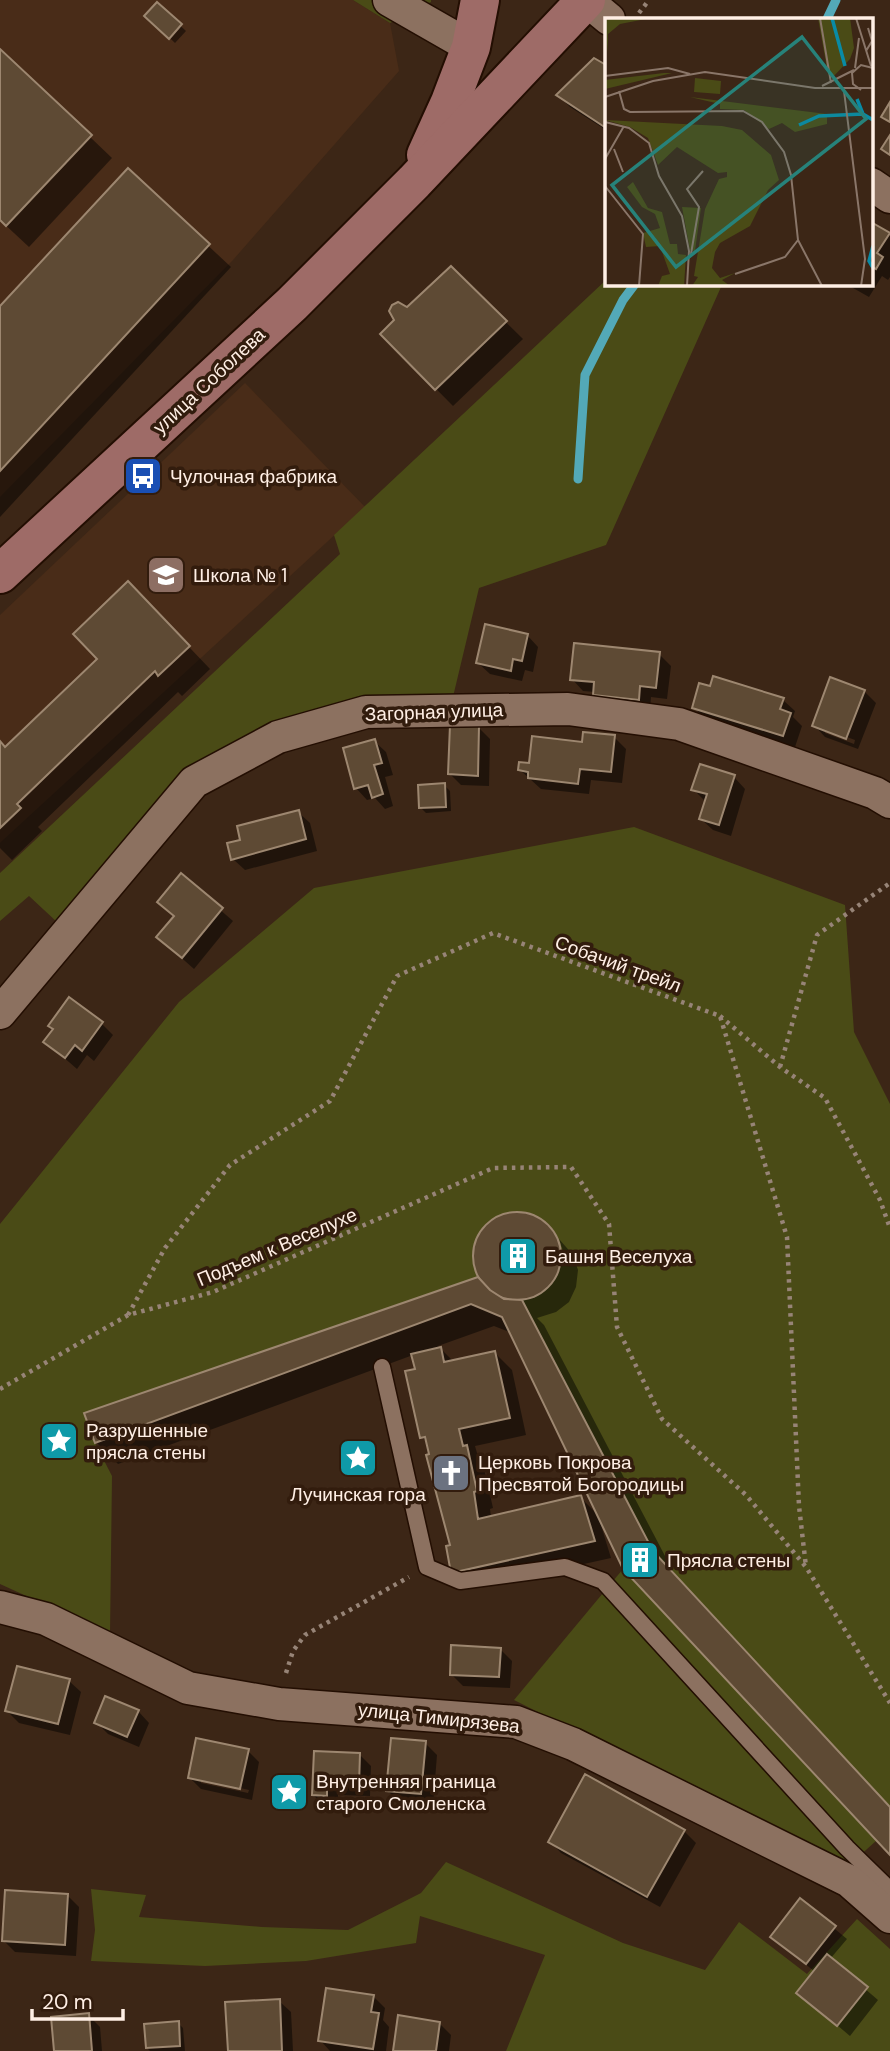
<svg xmlns="http://www.w3.org/2000/svg" width="890" height="2051" viewBox="0 0 890 2051" font-family="'DM Sans',sans-serif">
	<style>
		.built { fill: #492c18 }
		.green { fill: #4a4b16 }
		.shadow { fill: #0007; fill-rule: evenodd }
		.lines { fill: none; stroke-linecap: round; stroke-linejoin: round }
		.stream { stroke: #53a9b8; stroke-width: 9 }
		.building { fill: #5e4a34; stroke: #9d8770; stroke-width: 2 }
		.service-casing { stroke: #230e02; stroke-width: 19 }
		.minor-casing { stroke: #230e02; stroke-width: 35 }
		.secondary-casing { stroke: #230e02; stroke-width: 42 }
		.path { stroke: #978477; stroke-width: 4.5; stroke-dasharray: 3.5 5; stroke-linecap: butt }
		.service { stroke: #8c7160; stroke-width: 16 }
		.minor { stroke: #8c7160; stroke-width: 32 }
		.secondary { stroke: #9e6b67; stroke-width: 38 }
		.labels { text-anchor: middle; dominant-baseline: central; stroke-width: 7; stroke-linejoin: round; paint-order: stroke }
		.street-label { font-size: 19px; fill: #ffefe5; stroke: #321c0d }
		.poi-label { font-size: 19px; fill: #ffefe5; stroke: #321c0d; text-anchor: start }
		.inset-river { fill: none; stroke: #098ba5; stroke-width: 3.5 }
		.inset-road { fill: none; stroke: #8a7669; stroke-width: 2 }
		.view { fill: #27827a; fill-opacity: 0.15; stroke: #27827a; stroke-width: 3.5 }
		.inset-edge { fill: none; stroke: #ffefe5; stroke-width: 3.5 }
	</style>
	<rect width="100%" height="100%" fill="#3c2616"/>
	<g class="built">
		<polygon points="0,0 353,0 390,23 399,71 233,260 0,497"/>
		<polygon points="245,383 365,507 0,843 0,615"/>
	</g>
	<g class="green">
		<polygon points="353,0 431,0 431,2 390,23"/>
		<polygon points="606,280 606,284 717,284 721,287 606,545 479,588 452,701 189,776 58,923 29,896 0,921 0,873 340,554 334,535"/>
		<path d="M634,827L845,905L854,1032L890,1104V1807L653,1551L522,1300C542,1294 558,1284 561,1261C568,1194 455,1196 478,1277L84,1413L95,1443L112,1476L110,1634L0,1584V1224L179,1002L314,888Z"/>
		<polygon points="623,1569 876,1841 847,1867 514,1700"/>
		<polygon points="446,1862 623,1943 705,1970 739,1922 807,1974 857,1919 890,1949 890,2051 506,2051 545,1955 420,1916 416,1943 306,1961 205,1966 91,1961 95,1930 91,1889 146,1895 139,1917 262,1927 348,1930 421,1893"/>
	</g>
	<g class="shadow">
		<polygon points="157,4 186,31 175,43 147,16"/>
		<polygon points="0,51 112,158 29,247 0,220"/>
		<polygon points="594,60 606,68 606,130 570,107 558,95"/>
		<polygon points="128,171 231,267 0,517 0,308"/>
		<polygon points="871,224 890,236 890,277 888,280 882,276 869,297 846,284 871,284"/>
		<polygon points="451,268 523,339 453,406 382,334"/>
		<polygon points="150,606 210,669 182,696 178,692 38,827 42,831 12,860 0,848 0,743 6,749 99,659"/>
		<polygon points="527,635 538,647 533,672 525,670 522,681 490,674 478,663"/>
		<polygon points="659,654 671,666 667,699 651,697 650,710 606,706 595,692 583,691 572,679"/>
		<path d="M864,691L876,703L858,749L825,737L814,725ZM825,729L855,740L854,744L825,733Z"/>
		<polygon points="783,700 795,711 793,717 802,726 795,747 705,719 694,707"/>
		<polygon points="479,728 490,739 489,786 461,785 450,774"/>
		<polygon points="614,737 626,749 622,783 591,780 589,794 541,789 520,770 584,744"/>
		<polygon points="374,741 386,752 393,775 385,777 393,806 385,809 375,798 367,800 356,788"/>
		<polygon points="734,777 745,789 731,836 713,830 701,819 705,801 693,789"/>
		<polygon points="444,785 450,791 451,811 426,813 421,808"/>
		<polygon points="298,812 310,823 317,851 245,870 233,859 242,841"/>
		<polygon points="181,876 233,921 194,969 158,937 175,917 159,902"/>
		<polygon points="102,1024 113,1035 94,1061 87,1055 77,1069 46,1042"/>
		<path d="M513,1214L530,1216L544,1224L556,1235L562,1261L566,1260L559,1239L573,1255L578,1270L576,1287L569,1302L556,1312L537,1318L544,1325L675,1575L890,1808V1852L602,1522H600L611,1558L470,1589L453,1572L452,1546L429,1444L422,1437L417,1370L413,1355L118,1464L96,1442L86,1415L480,1278L475,1261L477,1244L485,1229L497,1219ZM494,1326L512,1333L598,1515L580,1497L491,1517L490,1509L493,1508L483,1464L479,1460L475,1446L526,1435L512,1370L495,1353L454,1362L438,1346Z"/>
		<polygon points="500,1649 512,1661 510,1688 463,1686 451,1674"/>
		<polygon points="69,1681 81,1692 70,1735 19,1723 7,1711"/>
		<polygon points="138,1711 149,1723 139,1747 108,1734 96,1722"/>
		<polygon points="425,1743 437,1755 433,1805 399,1802 388,1791"/>
		<path d="M248,1751L259,1762L252,1800L201,1789L190,1778ZM201,1779L249,1790L248,1793L201,1783Z"/>
		<polygon points="360,1755 371,1766 370,1796 338,1795 338,1807 325,1806 313,1795"/>
		<polygon points="684,1831 696,1843 660,1907 561,1853 550,1841"/>
		<polygon points="67,1895 79,1907 76,1956 15,1952 3,1940"/>
		<polygon points="800,1900 847,1939 830,1959 878,2000 850,2036 799,1993 815,1972 773,1937"/>
		<polygon points="373,1996 385,2008 383,2020 389,2027 386,2051 330,2051 320,2040"/>
		<polygon points="279,2001 291,2012 293,2051 230,2051"/>
		<polygon points="88,2015 100,2027 102,2051 56,2051"/>
		<polygon points="178,2023 183,2028 185,2051 150,2051 147,2048"/>
		<polygon points="439,2023 451,2035 449,2051 394,2051"/>
	</g>
	<g class="lines">
		<g class="stream">
			<polyline points="827,19 836,0"/>
			<polyline points="578,479 585,375 623,300 635,284"/>
		</g>
	</g>
	<g class="building">
		<polygon points="157,2 182,24 169,39 144,16"/>
		<polygon points="0,49 92,135 6,226 0,220"/>
		<polygon points="594,58 606,65 606,128 556,95"/>
		<polygon points="890,102 890,122 881,117"/>
		<polygon points="890,135 890,155 881,149"/>
		<polygon points="128,168 210,244 0,471 0,306"/>
		<polygon points="871,222 890,233 877,253 883,257 876,269 871,266"/>
		<polygon points="451,266 507,321 435,390 380,334 394,320 389,311 392,305 398,302 407,307"/>
		<polygon points="128,581 190,646 158,676 155,671 17,804 21,808 0,828 0,741 5,747 97,659 73,634"/>
		<polygon points="485,624 528,634 522,661 513,659 511,671 476,663"/>
		<polygon points="574,643 660,652 656,688 640,686 639,700 593,695 594,682 570,680"/>
		<polygon points="713,676 784,698 780,709 791,713 783,736 692,708 699,683 710,686"/>
		<polygon points="830,677 865,690 846,739 812,726"/>
		<polygon points="450,725 479,726 478,776 448,774"/>
		<polygon points="583,732 615,735 611,772 580,769 578,784 528,778 528,772 518,770 519,762 529,763 532,736 582,742"/>
		<polygon points="375,739 382,763 374,765 383,794 372,798 368,785 354,789 343,748"/>
		<polygon points="700,764 735,775 719,825 699,819 707,794 691,790"/>
		<polygon points="445,783 446,807 419,808 418,785"/>
		<polygon points="299,810 306,839 231,860 227,843 240,840 237,826"/>
		<polygon points="181,873 223,908 182,958 156,937 174,916 157,902"/>
		<polygon points="69,997 103,1022 82,1051 75,1045 65,1058 43,1042 53,1029 48,1026"/>
		<circle cx="517" cy="1256" r="44"/>
		<polygon points="478,1277 490,1290 504,1299 522,1300 653,1551 890,1807 890,1855 623,1569 502,1317 471,1304 95,1443 84,1413"/>
		<polygon points="441,1347 444,1362 495,1351 510,1418 459,1429 463,1446 467,1445 477,1491 474,1492 478,1519 581,1495 595,1541 451,1573 446,1546 450,1545 426,1455 429,1454 425,1437 420,1438 405,1371 415,1369 411,1354"/>
		<polygon points="451,1645 501,1648 499,1677 450,1675"/>
		<polygon points="17,1666 70,1679 58,1724 5,1711"/>
		<polygon points="105,1696 139,1710 127,1737 94,1723"/>
		<polygon points="196,1738 249,1749 240,1789 188,1778"/>
		<polygon points="391,1738 426,1741 421,1794 386,1791"/>
		<polygon points="314,1751 360,1753 359,1786 327,1784 327,1796 312,1795"/>
		<polygon points="585,1774 685,1830 647,1897 548,1842"/>
		<polygon points="5,1890 68,1894 65,1945 2,1941"/>
		<polygon points="800,1898 836,1926 806,1964 770,1937"/>
		<polygon points="827,1954 868,1987 837,2026 796,1993"/>
		<polygon points="326,1988 374,1995 371,2012 379,2013 373,2049 318,2041"/>
		<polygon points="280,1999 282,2051 228,2051 225,2002"/>
		<polygon points="89,2013 92,2051 54,2051 51,2017"/>
		<polygon points="398,2015 440,2022 436,2051 393,2051"/>
		<polygon points="179,2021 180,2046 146,2048 144,2024"/>
	</g>
	<g class="lines">
		<defs>
			<polyline id="service" points="382,1367 427,1567 460,1581 565,1567 603,1581 847,1848 890,1890"/>
			<g id="minor">
				<polyline points="389,0 471,47"/>
				<polyline points="586,0 609,19"/>
				<polyline points="871,184 890,197"/>
				<polyline points="0,1013 194,782 278,737 366,712 568,709 679,724 875,793 890,802"/>
				<polyline points="0,1607 46,1619 188,1688 279,1704 516,1722 573,1744 849,1881 890,1917"/>
			</g>
			<g id="secondary">
				<polyline points="426,155 450,102 471,47 480,0"/>
				<polyline points="0,574 292,304 414,182 586,0"/>
			</g>
		</defs>
		<use href="#service" class="service-casing"/>
		<use href="#minor" class="minor-casing"/>
		<use href="#secondary" class="secondary-casing"/>
		<g class="path">
			<polyline points="639,13 649,0"/>
			<polyline points="720,1016 780,1067 825,1098 880,1200 890,1228"/>
			<polyline points="780,1067 817,935 890,883"/>
			<polyline points="128,1315 165,1248 230,1165 330,1101 397,976 493,933 720,1016 787,1237 799,1506 806,1567"/>
			<polyline points="0,1389 128,1315 213,1292 493,1168 571,1167 609,1224 617,1327 662,1419 746,1495 806,1567 890,1703"/>
			<polyline points="286,1673 293,1651 305,1635 409,1577"/>
		</g>
		<use href="#service" class="service"/>
		<use href="#minor" class="minor"/>
		<use href="#secondary" class="secondary"/>
	</g>
	<defs>
		<symbol id="bus-square" viewBox="-11 -11 22 22"><rect x="-9" y="-9" width="18" height="18" rx="4" fill="#1a4fb4" stroke="#321c0d"/><path d="M-5-6H5V4H4V6H2V4H-2V6H-4V4H-5ZM-3.5-4V0h7V-4ZM-3.5 1.2v1.5H-2V1.2ZM2 1.2v1.5H3.5V1.2Z" fill="#fff"/></symbol>
		<symbol id="school-square" viewBox="-11 -11 22 22"><rect x="-9" y="-9" width="18" height="18" rx="4" fill="#8d6e63" stroke="#321c0d"/><path d="M0-5L7-2L0 1L-7-2ZM-4 1L0 2.5L4 1V4Q0 6-4 4Z" fill="#fff"/></symbol>
		<symbol id="building-square" viewBox="-11 -11 22 22"><rect x="-9" y="-9" width="18" height="18" rx="4" fill="#0f9aa8" stroke="#321c0d"/><path d="M-4-6H4V6H1V3H-1V6H-4ZM-2.5-4.3h1.7v1.8h-1.7ZM.8-4.3h1.7v1.8H.8ZM-2.5-1h1.7V.8h-1.7ZM.8-1h1.7V.8H.8Z" fill="#fff"/></symbol>
		<symbol id="sight-square" viewBox="-11 -11 22 22"><rect x="-9" y="-9" width="18" height="18" rx="4" fill="#0f9aa8" stroke="#321c0d"/><path d="M0-6L1.8-2.2L6-1.7L2.9 1.2L3.7 5.4L0 3.3L-3.7 5.4L-2.9 1.2L-6-1.7L-1.8-2.2Z" fill="#fff"/></symbol>
		<symbol id="church-square" viewBox="-11 -11 22 22"><rect x="-9" y="-9" width="18" height="18" rx="4" fill="#6b7280" stroke="#321c0d"/><path d="M-1.2-6h2.4v3.5h3.3v2.4h-3.3V6h-2.4V-.1h-3.3v-2.4h3.3Z" fill="#fff"/></symbol>
	</defs>
	<g fill-rule="evenodd">
		<use href="#bus-square" x="121" y="454" width="44" height="44"/>
		<use href="#school-square" x="144" y="553" width="44" height="44"/>
		<use href="#building-square" x="496" y="1234" width="44" height="44"/>
		<use href="#sight-square" x="37" y="1419" width="44" height="44"/>
		<use href="#sight-square" x="336" y="1436" width="44" height="44"/>
		<use href="#church-square" x="429" y="1451" width="44" height="44"/>
		<use href="#building-square" x="618" y="1538" width="44" height="44"/>
		<use href="#sight-square" x="267" y="1770" width="44" height="44"/>
	</g>
	<g class="labels">
		<g class="street-label">
			<text transform="translate(209 381) rotate(-43)">улица Соболева</text>
			<text transform="translate(434 712) rotate(-2)">Загорная улица</text>
			<text transform="translate(618 964) rotate(20)">Собачий трейл</text>
			<text transform="translate(277 1247) rotate(-23)">Подъем к Веселухе</text>
			<text transform="translate(439 1718) rotate(6)">улица Тимирязева</text>
		</g>
		<g class="poi-label">
			<text x="170" y="476">Чулочная фабрика</text>
			<text x="193" y="575">Школа № 1</text>
			<text x="545" y="1256">Башня Веселуха</text>
			<text x="86" y="1430">Разрушенные<tspan x="86" dy="22">прясла стены</tspan></text>
			<text x="478" y="1462">Церковь Покрова<tspan x="478" dy="22">Пресвятой Богородицы</tspan></text>
			<text x="358" y="1494" text-anchor="middle">Лучинская гора</text>
			<text x="667" y="1560">Прясла стены</text>
			<text x="316" y="1781">Внутренняя граница<tspan x="316" dy="22">старого Смоленска</tspan></text>
		</g>
	</g>
	<g transform="translate(605 18)">
		<rect width="268" height="268" fill="#3c2616"/>
		<path d="M0,0H46L15,6L3,16V35ZM213,0H245L249,30L245,41L228,59L223,56ZM59,55H67L0,71V62ZM90,60L116,63L115,76L89,74ZM85,79L222,96V106L190,114L177,105L164,111L139,92L115,91V86ZM0,102L117,108L137,112L166,137L174,162L163,172L145,208L115,225L110,234L107,250L115,260L130,255L117,262L125,268H87L93,259L89,258L100,191L114,161L122,159V154L113,155L72,129L53,147L43,120L25,109ZM28,164L43,190L57,194L65,226H72L73,236L81,237L79,268H53L57,258L65,256L55,228L41,229L38,215L55,210L50,196L37,189L22,169ZM77,189L96,190L90,233L85,232Z" fill="#4a4b16"/>
		<path class="inset-river" d="M227,0L240,48M252,81L258,96L268,102M194,107L214,98L258,96M268,228L264,243L268,250"/>
		<path class="inset-road" d="M215,0L226,65M251,0L266,48M261,33L267,23L263,10M250,50L254,20M0,58L63,50L85,56M217,68L249,52M256,72L248,66L247,55L256,47L268,50M14,73L19,91L25,94L138,93L157,104L179,134L186,157L193,222L217,268M239,73L260,241L256,268M0,79L48,63L100,54L210,70H268M0,104L24,110L44,125L54,158L77,198L84,233L82,268M9,131L18,154M0,141L19,108M0,168L38,216L34,268M86,236L94,189L82,171L98,153M130,256L180,239L193,222"/>
		<path class="view" d="M197,19L261,101L71,249L7,167Z"/>
		<rect width="268" height="268" class="inset-edge"/>
	</g>
	<path d="M32 2009v10h91v-10" fill="none" stroke="#ffefe5" stroke-width="3.5"/>
	<text x="42" y="2009" font-size="21" fill="#ffefe5" stroke="#321c0d" stroke-width="5" paint-order="stroke">20 m</text>
</svg>
